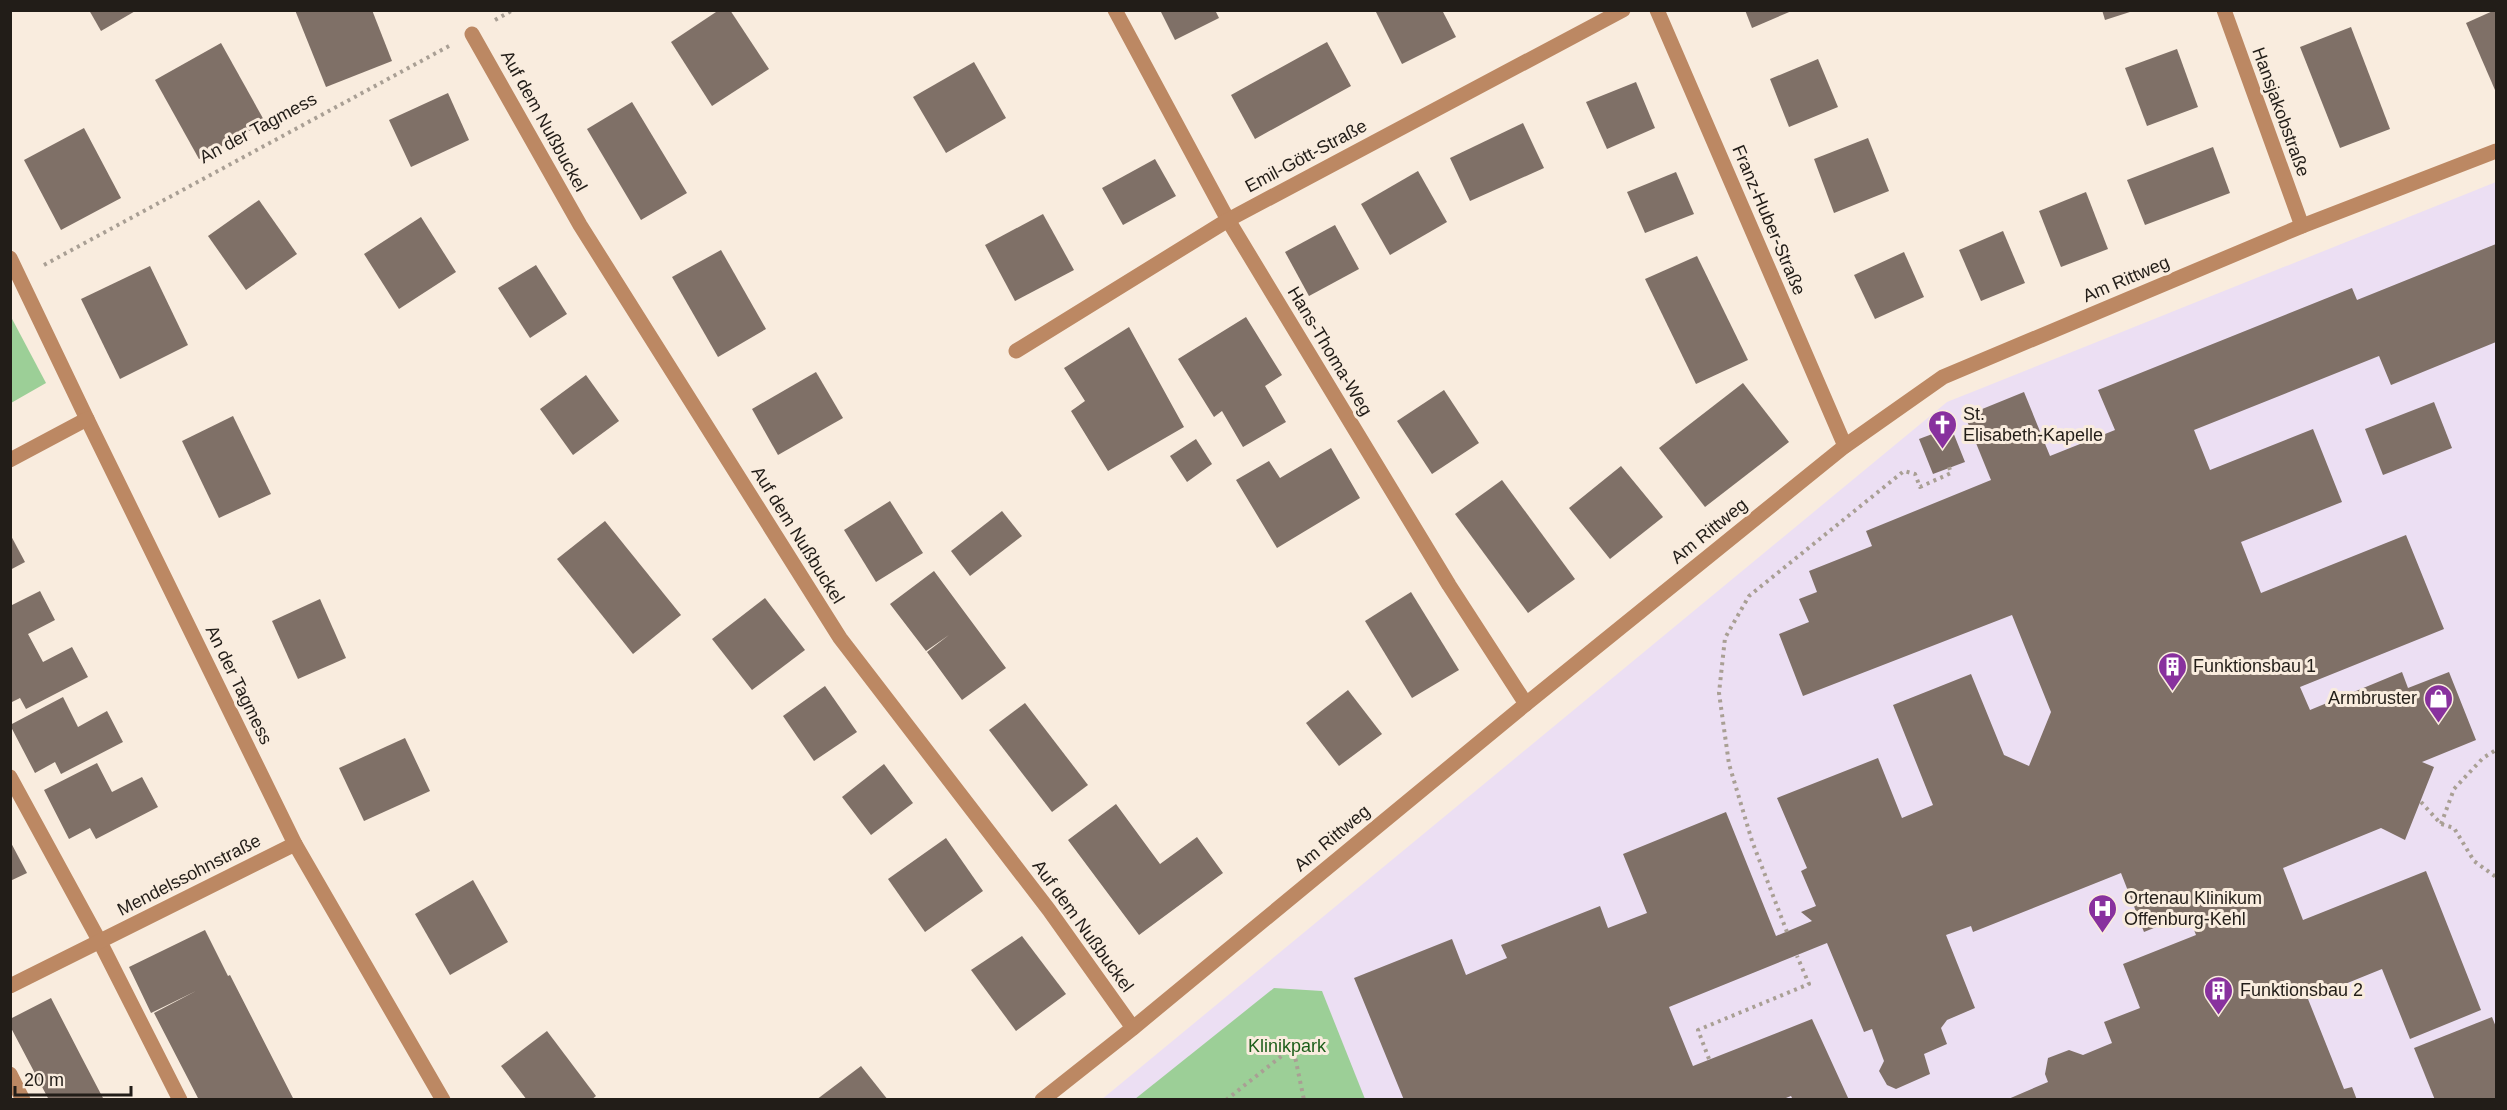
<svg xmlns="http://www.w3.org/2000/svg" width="2507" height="1110" viewBox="0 0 2507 1110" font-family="Arial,sans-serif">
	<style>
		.medical { fill: #ecdff3 }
		.green { fill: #9ccf97 }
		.building { fill: #7f7067 }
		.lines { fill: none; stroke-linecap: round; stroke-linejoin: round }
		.path { stroke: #a99f94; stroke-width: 4; stroke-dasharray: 3 4.5; stroke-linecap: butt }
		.minor { stroke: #bc8863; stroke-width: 15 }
		.labels { text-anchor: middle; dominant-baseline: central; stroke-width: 6; stroke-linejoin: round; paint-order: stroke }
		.street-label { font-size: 18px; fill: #221d18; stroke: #f9ecde }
		.poi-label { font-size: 18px; fill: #221d18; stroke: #f9ecde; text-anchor: start }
		.park-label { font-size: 18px; fill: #1d5e1a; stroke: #f9ecde }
	</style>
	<rect width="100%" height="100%" fill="#f9ecde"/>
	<polygon class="medical" points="2496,182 2496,1099 1101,1100 1947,402"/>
	<g class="green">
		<polygon points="10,315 46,383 11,403 10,403"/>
		<polygon points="1274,988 1322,991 1365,1099 1135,1099"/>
	</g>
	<g class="building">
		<polygon points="89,10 137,10 101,31"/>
		<polygon points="295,10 372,10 392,61 326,87"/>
		<polygon points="719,10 730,10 769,69 712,106 671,42"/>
		<polygon points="1160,10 1215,10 1219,18 1175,40"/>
		<polygon points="1375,10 1442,10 1456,37 1402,64"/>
		<polygon points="1745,10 1794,10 1752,28"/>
		<polygon points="2102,10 2133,10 2133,11 2105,20"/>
		<polygon points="2495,10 2496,89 2495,90 2466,23"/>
		<polygon points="2351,27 2390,129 2340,148 2300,47"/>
		<polygon points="1327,42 1351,86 1255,139 1231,95"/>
		<polygon points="221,43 265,122 199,159 155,80"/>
		<polygon points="2177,49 2198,107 2147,126 2125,68"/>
		<polygon points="1818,59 1838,107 1789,127 1770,79"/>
		<polygon points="974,62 1006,118 946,153 913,97"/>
		<polygon points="1636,82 1655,128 1607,149 1586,102"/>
		<polygon points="448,93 469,140 411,167 389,120"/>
		<polygon points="632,102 687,193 641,220 587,129"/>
		<polygon points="1523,123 1544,168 1470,201 1450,158"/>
		<polygon points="84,128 121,198 61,230 24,160"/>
		<polygon points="1868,138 1889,191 1834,213 1814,159"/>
		<polygon points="2213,147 2230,193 2145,225 2127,180"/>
		<polygon points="1155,159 1176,196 1123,225 1102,188"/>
		<polygon points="1418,171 1447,222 1390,255 1361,204"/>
		<polygon points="1676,172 1694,214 1645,233 1627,192"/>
		<polygon points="2086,192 2108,249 2061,267 2039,211"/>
		<polygon points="259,200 297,254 246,290 208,236"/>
		<polygon points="1043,214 1074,270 1015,301 985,245"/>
		<polygon points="421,217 456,272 399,309 364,254"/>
		<polygon points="1335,225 1359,269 1309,296 1285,252"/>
		<polygon points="2003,231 2025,283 1981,301 1959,250"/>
		<polygon points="2496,244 2496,342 2391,385 2379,356 2194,430 2210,470 2313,429 2342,502 2241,542 2261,593 2406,535 2444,629 2300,687 2310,710 2402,672 2408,688 2449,672 2476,740 2422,762 2434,767 2405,840 2381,828 2283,868 2303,920 2426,871 2481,1010 2410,1039 2382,969 2308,999 2344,1089 2352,1087 2357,1100 2006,1100 2048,1082 2045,1074 2048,1058 2069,1050 2083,1055 2112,1043 2104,1022 2140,1008 2123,964 2196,935 2188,914 2144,932 2121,873 1973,932 1971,926 1946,935 1975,1008 1947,1020 1941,1028 1947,1044 1924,1054 1930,1074 1896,1089 1887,1085 1879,1071 1884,1061 1872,1029 1864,1032 1827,943 1669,1007 1693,1066 1812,1019 1849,1100 1793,1100 1791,1096 1781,1100 1404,1100 1354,978 1452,939 1466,975 1507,958 1501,945 1600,906 1608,928 1647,913 1623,854 1726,812 1776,936 1812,921 1801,912 1816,906 1801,871 1807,868 1777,798 1878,758 1902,818 1933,805 1893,705 1971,674 2004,755 2029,766 2051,712 2012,615 1803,696 1779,634 1809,622 1799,599 1817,592 1809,571 1872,546 1866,531 1991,480 1965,416 2024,392 2050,456 2115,430 2098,390 2352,288 2357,300"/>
		<polygon points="721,250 766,329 718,357 672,277"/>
		<polygon points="1904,252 1924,297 1875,319 1854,275"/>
		<polygon points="1697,256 1748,360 1696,384 1645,279"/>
		<polygon points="536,265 567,314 530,338 498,288"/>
		<polygon points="150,266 188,345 120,379 81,299"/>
		<polygon points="1246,317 1282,375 1265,386 1286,422 1243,447 1222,411 1214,417 1178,359"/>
		<polygon points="1129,327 1184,427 1108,471 1071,411 1085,401 1064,368"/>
		<polygon points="816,372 843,418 778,455 752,409"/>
		<polygon points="586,375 619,421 573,455 540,409"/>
		<polygon points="1743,383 1789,442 1705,507 1659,448"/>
		<polygon points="1444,390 1479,443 1432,474 1397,421"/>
		<polygon points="2434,402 2452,448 2383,475 2365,429"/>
		<polygon points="233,416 271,494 219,518 182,441"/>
		<polygon points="1951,427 1965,462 1933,474 1919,439"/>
		<polygon points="1196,439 1212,464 1187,482 1170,456"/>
		<polygon points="1331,448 1360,498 1277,548 1236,480 1269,461 1280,478"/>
		<polygon points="1621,466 1663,517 1610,559 1569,508"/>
		<polygon points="1502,480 1575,579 1528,613 1455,514"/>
		<polygon points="890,501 923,553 876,582 844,530"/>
		<polygon points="1002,511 1022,536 970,576 951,551"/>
		<polygon points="605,521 681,615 633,654 557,559"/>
		<polygon points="10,534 25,562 10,570"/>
		<polygon points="934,571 1006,668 962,700 927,652 949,635 926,651 890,604"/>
		<polygon points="40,591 55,620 28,634 43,662 72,647 88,677 26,709 20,698 10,703 10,606"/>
		<polygon points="1411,592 1459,670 1412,698 1365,621"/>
		<polygon points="765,598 805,650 752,690 712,639"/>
		<polygon points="320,599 346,658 298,679 272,621"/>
		<polygon points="825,686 857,732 814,761 783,716"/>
		<polygon points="1348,690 1382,734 1339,766 1306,723"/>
		<polygon points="63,697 78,727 107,711 123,742 61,774 55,762 35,773 10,725"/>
		<polygon points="1025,703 1088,785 1052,812 989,730"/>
		<polygon points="405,738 430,791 364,821 339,768"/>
		<polygon points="97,763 112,792 142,777 158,807 96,839 90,828 69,839 44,790"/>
		<polygon points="884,764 913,803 871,835 842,797"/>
		<polygon points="1116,804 1160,864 1197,837 1223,873 1139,935 1068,840"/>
		<polygon points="946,838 983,891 925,932 888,879"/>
		<polygon points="10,841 27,873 10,881"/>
		<polygon points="473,880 508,942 450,975 415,914"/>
		<polygon points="205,930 228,976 230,975 294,1100 199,1100 154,1013 196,991 151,1013 129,967"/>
		<polygon points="1022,936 1066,994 1016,1031 971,970"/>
		<polygon points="51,998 82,1058 104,1100 49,1100 10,1026 10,1019"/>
		<polygon points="2492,1017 2496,1027 2496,1100 2435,1100 2414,1048"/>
		<polygon points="547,1031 596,1096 591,1100 527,1100 501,1066"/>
		<polygon points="861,1066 888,1100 816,1100"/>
	</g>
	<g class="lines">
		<g class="path">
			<polyline points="495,20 513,10"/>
			<polyline points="44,265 449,46"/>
			<polyline points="2421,802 2441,824 2454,828 2474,861 2496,877"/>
			<polyline points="2441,824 2454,789 2483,758 2496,750"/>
			<polyline points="1787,932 1752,841 1729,764 1719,693 1725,638 1749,596 1904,471 1915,474 1920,487 1951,473 1949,467"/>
			<polyline points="1709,1059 1698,1030 1809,984 1797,956"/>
			<polyline points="1226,1100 1293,1047 1304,1100"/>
		</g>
		<g class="minor">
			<polyline points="1115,10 1228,220 1449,585 1526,704"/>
			<polyline points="1657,10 1845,446"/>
			<polyline points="2224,10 2302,226"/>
			<polyline points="472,34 580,225 840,638 1049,910 1133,1028"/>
			<polyline points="10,258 87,419 295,844 443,1100"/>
			<polyline points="1016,351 1228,220 1623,10"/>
			<polyline points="10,460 87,419"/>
			<polyline points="10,777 100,942 180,1100"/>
			<polyline points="10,986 295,844"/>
			<polyline points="10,1074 23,1100"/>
			<polyline points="1042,1100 1133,1028 1526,704 1845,446 1943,377 2302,226 2496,151"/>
		</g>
	</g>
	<defs>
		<symbol id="church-pin" viewBox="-11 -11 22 30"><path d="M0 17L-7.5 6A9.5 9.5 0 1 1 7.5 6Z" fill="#88319e" stroke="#f9ecde"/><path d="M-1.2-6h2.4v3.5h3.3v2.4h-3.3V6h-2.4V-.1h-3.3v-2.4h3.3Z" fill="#fff"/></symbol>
		<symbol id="building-pin" viewBox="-11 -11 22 30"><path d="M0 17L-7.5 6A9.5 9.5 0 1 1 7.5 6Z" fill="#88319e" stroke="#f9ecde"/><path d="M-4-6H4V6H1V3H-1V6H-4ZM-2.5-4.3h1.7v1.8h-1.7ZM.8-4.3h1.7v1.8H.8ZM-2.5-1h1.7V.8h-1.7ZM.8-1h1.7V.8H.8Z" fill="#fff"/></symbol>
		<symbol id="shop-pin" viewBox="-11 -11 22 30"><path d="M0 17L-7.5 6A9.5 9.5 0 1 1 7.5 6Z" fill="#88319e" stroke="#f9ecde"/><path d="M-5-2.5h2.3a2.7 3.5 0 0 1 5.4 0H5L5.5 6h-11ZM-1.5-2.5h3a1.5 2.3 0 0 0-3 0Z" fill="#fff"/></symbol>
		<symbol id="hospital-pin" viewBox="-11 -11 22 30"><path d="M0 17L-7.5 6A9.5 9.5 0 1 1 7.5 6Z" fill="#88319e" stroke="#f9ecde"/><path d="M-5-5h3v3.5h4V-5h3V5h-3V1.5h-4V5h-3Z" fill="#fff"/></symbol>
	</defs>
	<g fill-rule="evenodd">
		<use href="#church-pin" x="1926" y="408" width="33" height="45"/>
		<use href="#building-pin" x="2156" y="650" width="33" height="45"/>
		<use href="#shop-pin" x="2422" y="682" width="33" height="45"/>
		<use href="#hospital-pin" x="2086" y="892" width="33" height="45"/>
		<use href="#building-pin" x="2202" y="974" width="33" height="45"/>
	</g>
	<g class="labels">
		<g class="street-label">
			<text transform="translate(2281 112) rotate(70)">Hansjakobstraße</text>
			<text transform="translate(544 121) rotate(61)">Auf dem Nußbuckel</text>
			<text transform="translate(258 128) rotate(-28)">An der Tagmess</text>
			<text transform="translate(1306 156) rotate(-28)">Emil-Gött-Straße</text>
			<text transform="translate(1769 220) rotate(67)">Franz-Huber-Straße</text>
			<text transform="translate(2126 279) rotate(-23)">Am Rittweg</text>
			<text transform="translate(1330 351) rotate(59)">Hans-Thoma-Weg</text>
			<text transform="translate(1709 531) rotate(-39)">Am Rittweg</text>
			<text transform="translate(798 535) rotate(58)">Auf dem Nußbuckel</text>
			<text transform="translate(239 685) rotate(64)">An der Tagmess</text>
			<text transform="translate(1332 838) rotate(-40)">Am Rittweg</text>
			<text transform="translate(189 875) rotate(-27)">Mendelssohnstraße</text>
			<text transform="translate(1083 926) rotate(54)">Auf dem Nußbuckel</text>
		</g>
		<g class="poi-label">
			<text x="1963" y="414">St.<tspan x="1963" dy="21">Elisabeth-Kapelle</tspan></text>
			<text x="2193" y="666">Funktionsbau 1</text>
			<text x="2417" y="698" text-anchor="end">Armbruster</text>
			<text x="2124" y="898">Ortenau Klinikum<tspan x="2124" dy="21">Offenburg-Kehl</tspan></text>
			<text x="2240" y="990">Funktionsbau 2</text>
		</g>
		<g class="park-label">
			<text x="1287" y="1046">Klinikpark</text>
		</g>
	</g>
	<rect width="2507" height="1110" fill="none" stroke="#221d18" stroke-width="24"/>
	<path d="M15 1086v9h116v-9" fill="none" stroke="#221d18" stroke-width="3"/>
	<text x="24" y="1086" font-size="18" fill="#221d18" stroke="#f9ecde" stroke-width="4.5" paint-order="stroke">20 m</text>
</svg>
